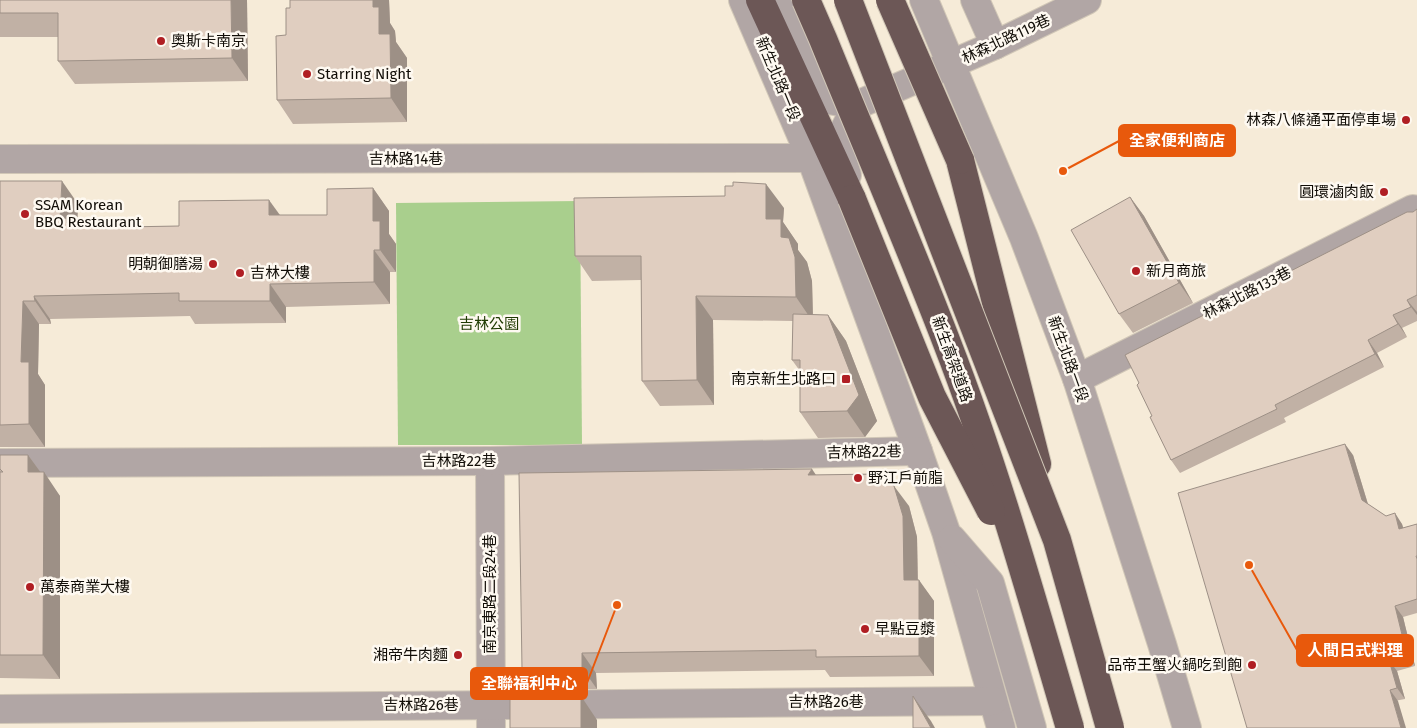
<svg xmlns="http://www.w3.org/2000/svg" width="1417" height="728" viewBox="0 0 1417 728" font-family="'Fira Sans','Noto Sans TC',sans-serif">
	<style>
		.green { fill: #a9cf8d }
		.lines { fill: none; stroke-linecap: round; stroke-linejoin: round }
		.minor-casing { stroke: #d1c7b7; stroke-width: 30 }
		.highway-casing { stroke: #d1c7b7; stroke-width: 30 }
		.minor { stroke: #b1a6a5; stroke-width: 28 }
		.highway { stroke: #6c5756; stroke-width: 28 }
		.highway-bridge-casing { stroke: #d1c7b7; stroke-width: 30; stroke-linecap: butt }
		.highway-bridge { stroke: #6c5756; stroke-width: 28 }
		.wall { fill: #c1b1a5 }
		.shaded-wall { fill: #9d9086 }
		.building { fill: #e0cec0; stroke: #9d9086 }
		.poi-dot { fill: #b01e23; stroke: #fef9f1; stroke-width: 2 }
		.labels { text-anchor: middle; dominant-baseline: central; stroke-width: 5; stroke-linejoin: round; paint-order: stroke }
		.street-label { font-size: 15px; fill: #110d07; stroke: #fef9f1 }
		.poi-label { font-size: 15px; fill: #110d07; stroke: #fef9f1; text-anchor: start }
		.park-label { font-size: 15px; fill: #203b03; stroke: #fef9f1 }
		.leader { fill: none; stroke: #e8590c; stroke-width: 2 }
		.callout-dot { fill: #e8590c; stroke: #fef9f1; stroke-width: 2 }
		.callout { fill: #e8590c; stroke: #e8590c; stroke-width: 2 }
		.callout-label { font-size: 16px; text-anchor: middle; font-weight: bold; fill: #fff }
	</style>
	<rect width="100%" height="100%" fill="#f6ebd8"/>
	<polygon class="green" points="580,201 582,445 398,445 396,203"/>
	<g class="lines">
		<defs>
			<g id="minor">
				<polyline points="743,0 811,158 918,451 946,532 1001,728"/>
				<polyline points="776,0 817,98 857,105 995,45 1087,0"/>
				<polyline points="924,0 1024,238 1077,379 1162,644 1187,728"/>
				<polyline points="975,0 995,45"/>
				<polyline points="0,159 811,158"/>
				<polyline points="847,175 837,144 857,105"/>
				<polyline points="1077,379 1413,209 1417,210"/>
				<polyline points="490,461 491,728"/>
				<polyline points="0,463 490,461 918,451"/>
				<polyline points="952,539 990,583 1032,728"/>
				<polyline points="0,709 993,701"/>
			</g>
			<g id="highway">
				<polyline points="760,0 852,199"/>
				<polyline points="960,160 1037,464"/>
			</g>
		</defs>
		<use href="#minor" class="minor-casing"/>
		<use href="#highway" class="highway-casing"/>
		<use href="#minor" class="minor"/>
		<use href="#highway" class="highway"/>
		<defs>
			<g id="highway-bridge">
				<path d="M806,0L823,39C864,140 908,241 947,343C996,469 1032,599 1070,728"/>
				<polyline points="848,0 1057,540 1110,728"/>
				<polyline points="890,0 960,160"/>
				<polyline points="852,199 932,397 991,511"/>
			</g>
		</defs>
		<use href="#highway-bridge" class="highway-bridge-casing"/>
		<use href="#highway-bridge" class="highway-bridge"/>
	</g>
	<g class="wall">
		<polygon points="0,0 247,0 248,81 75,84 58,61 58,37 0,37"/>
		<polygon points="290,0 389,0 390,23 395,31 396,42 407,58 407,122 293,124 277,100 290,8"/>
		<polygon points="0,181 78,204 77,223 123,221 127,227 179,226 280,215 327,215 373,188 389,211 389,234 396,244 396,272 390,272 390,304 286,307 286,323 195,324 190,316 50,319 51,324 39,324 38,374 45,385 45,447 0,447"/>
		<polygon points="1130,197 1144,216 1193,303 1133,333 1119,314"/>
		<polygon points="784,208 783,222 798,244 798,250 807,262 812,281 813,315 828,315 846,341 877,421 865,437 818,438 800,412 800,371 792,360 793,321 713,320 714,405 660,406 642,381 641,280 592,281 575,256"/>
		<polygon points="1417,209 1417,321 1402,328 1407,337 1377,353 1384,367 1284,418 1286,422 1180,473 1171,460 1152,416"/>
		<polygon points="0,455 28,455 40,472 60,496 60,679 0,678"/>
		<polygon points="1353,455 1368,504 1386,516 1402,524 1403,528 1417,524 1417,613 1403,617 1415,666 1397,671 1405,699 1247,728"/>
		<polygon points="816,475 909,506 917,537 918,580 934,601 934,676 830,677 825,670 596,673 597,689 536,689 522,669"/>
	</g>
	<g class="shaded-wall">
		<polygon points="231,0 247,0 248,81 232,58"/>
		<polygon points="373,0 389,0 390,23 395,31 396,42 407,58 407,122 391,98 379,34 373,7"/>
		<polygon points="62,181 78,204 77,232 60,219"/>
		<polygon points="766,184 784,208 783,222 798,244 798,250 807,262 812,281 813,322 796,297 766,219"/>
		<polygon points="373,188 389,211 389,234 396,244 396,272 380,250 373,221"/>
		<polygon points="1130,197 1144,216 1193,303 1179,283"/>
		<polygon points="269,200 285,222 269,215"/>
		<polygon points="123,221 139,244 123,227"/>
		<polygon points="374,250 390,272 390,304 374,282"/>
		<polygon points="270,284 286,307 286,323 270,301"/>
		<polygon points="34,296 50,319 51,324 35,301"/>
		<polygon points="696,296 713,320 714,405 697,380"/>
		<polygon points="1407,300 1417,312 1417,315 1411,307"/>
		<polygon points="23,301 39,324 38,374 45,385 45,447 29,424 21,362"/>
		<polygon points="828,315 846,341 877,421 865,437 847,411"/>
		<polygon points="1393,315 1402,328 1407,337 1398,324"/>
		<polygon points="1368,340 1377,353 1384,367 1375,354"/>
		<polygon points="1345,444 1353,455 1370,511 1362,500"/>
		<polygon points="28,455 44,477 44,472 60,496 60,679 43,655 28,472"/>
		<polygon points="812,469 826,490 808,475"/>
		<polygon points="894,486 909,506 917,537 918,601 904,580"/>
		<polygon points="1395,513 1402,524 1407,540 1399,529"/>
		<polygon points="919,580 934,601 934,676 919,656"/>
		<polygon points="1395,606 1403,617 1415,666 1407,655"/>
		<polygon points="582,653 596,673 597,689 582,668"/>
		<polygon points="1389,660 1397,671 1405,699 1397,688"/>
		<polygon points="1390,690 1398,701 1406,728 1401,728"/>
		<polygon points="581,696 597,720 597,728 581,728"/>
		<polygon points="913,696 931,721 935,728 931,728"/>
	</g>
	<g class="building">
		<polygon points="0,0 231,0 232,58 58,61 58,13 0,13"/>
		<polygon points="290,0 373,0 373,7 379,7 379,34 390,34 391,98 277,100 276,36 286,35 286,8 290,8"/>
		<polygon points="0,181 62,181 60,219 67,218 67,223 123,221 123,227 179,226 179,201 269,200 269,215 327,215 327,189 373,188 373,221 380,221 380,250 374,250 374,282 270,284 270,301 179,301 179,293 34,296 35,301 23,301 21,362 29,362 29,424 0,425"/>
		<polygon points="733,182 766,184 766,219 781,219 781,237 789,238 795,257 796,297 696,296 697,380 642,381 641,256 575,256 574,198 725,196 725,186 733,186"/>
		<polygon points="1130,197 1179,283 1119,314 1071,230"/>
		<polygon points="1417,209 1417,295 1407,300 1411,307 1393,315 1398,324 1368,340 1375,354 1275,405 1277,409 1171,460 1150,417 1152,416 1137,385 1139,383 1125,355 1407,212 1413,212"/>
		<polygon points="793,314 828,315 859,395 847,411 800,412 800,360 792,360"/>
		<polygon points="1345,444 1362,500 1386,516 1395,513 1399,529 1417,524 1417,556 1416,556 1417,559 1417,599 1395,606 1407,655 1389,660 1397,688 1390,690 1401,728 1247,728 1178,493"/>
		<polygon points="0,455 28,455 28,472 44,472 43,655 0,655 0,472 3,472 0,469"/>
		<polygon points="812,469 808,475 879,474 894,486 903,516 904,580 919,580 919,656 816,657 816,650 582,653 582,668 522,669 519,473"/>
		<polygon points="581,696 581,728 510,728 510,697"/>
		<polygon points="913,696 931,728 913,728"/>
	</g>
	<g class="poi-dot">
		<circle cx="161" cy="41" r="5"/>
		<circle cx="307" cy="74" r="5"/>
		<circle cx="1406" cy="120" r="5"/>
		<circle cx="1384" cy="192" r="5"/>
		<circle cx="25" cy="214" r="5"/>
		<circle cx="213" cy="264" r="5"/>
		<circle cx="1136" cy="271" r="5"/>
		<circle cx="240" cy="273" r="5"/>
		<rect x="841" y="374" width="10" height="10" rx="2.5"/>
		<circle cx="858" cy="478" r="5"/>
		<circle cx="30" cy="587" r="5"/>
		<circle cx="865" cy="629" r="5"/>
		<circle cx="458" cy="655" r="5"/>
		<circle cx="1252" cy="665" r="5"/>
	</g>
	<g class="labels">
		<g class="street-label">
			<text transform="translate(1006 39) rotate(-25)">林森北路119巷</text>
			<text transform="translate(778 79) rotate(67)">新生北路一段</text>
			<text x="406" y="159">吉林路14巷</text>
			<text transform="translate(1247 293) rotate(-27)">林森北路133巷</text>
			<text transform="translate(952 359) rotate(70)">新生高架道路</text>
			<text transform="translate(1068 359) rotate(70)">新生北路一段</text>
			<text transform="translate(864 452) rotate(-1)">吉林路22巷</text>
			<text x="459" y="461">吉林路22巷</text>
			<text transform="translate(490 594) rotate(-90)">南京東路二段24巷</text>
			<text x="826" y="702">吉林路26巷</text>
			<text x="421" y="705">吉林路26巷</text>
		</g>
		<g class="poi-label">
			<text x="171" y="41">奧斯卡南京</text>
			<text x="317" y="74">Starring Night</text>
			<text x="1396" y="120" text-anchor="end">林森八條通平面停車場</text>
			<text x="1374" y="192" text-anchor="end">圓環滷肉飯</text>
			<text x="35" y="205">SSAM Korean<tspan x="35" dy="17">BBQ Restaurant</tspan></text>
			<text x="203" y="264" text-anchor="end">明朝御膳湯</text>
			<text x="1146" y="271">新月商旅</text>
			<text x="250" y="273">吉林大樓</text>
			<text x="836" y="379" text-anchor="end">南京新生北路口</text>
			<text x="868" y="478">野江戶前脂</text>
			<text x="40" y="587">萬泰商業大樓</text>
			<text x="875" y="629">早點豆漿</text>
			<text x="448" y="655" text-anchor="end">湘帝牛肉麵</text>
			<text x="1242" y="665" text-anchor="end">品帝王蟹火鍋吃到飽</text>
		</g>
		<g class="park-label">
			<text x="489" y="324">吉林公園</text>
		</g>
	</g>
	<path class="leader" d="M1063 171L1119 141M1249 565L1297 650M617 605L587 683"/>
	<g class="callout-dot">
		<circle cx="1063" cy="171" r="5"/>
		<circle cx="1249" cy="565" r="5"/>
		<circle cx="617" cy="605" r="5"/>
	</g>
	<g class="callout">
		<rect x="1119" y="125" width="116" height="31" rx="5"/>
		<rect x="1297" y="635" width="116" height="31" rx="5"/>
		<rect x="471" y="668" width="116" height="31" rx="5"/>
	</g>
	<g class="callout-label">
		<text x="1177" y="146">全家便利商店</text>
		<text x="1355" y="656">人間日式料理</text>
		<text x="529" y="689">全聯福利中心</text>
	</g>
</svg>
